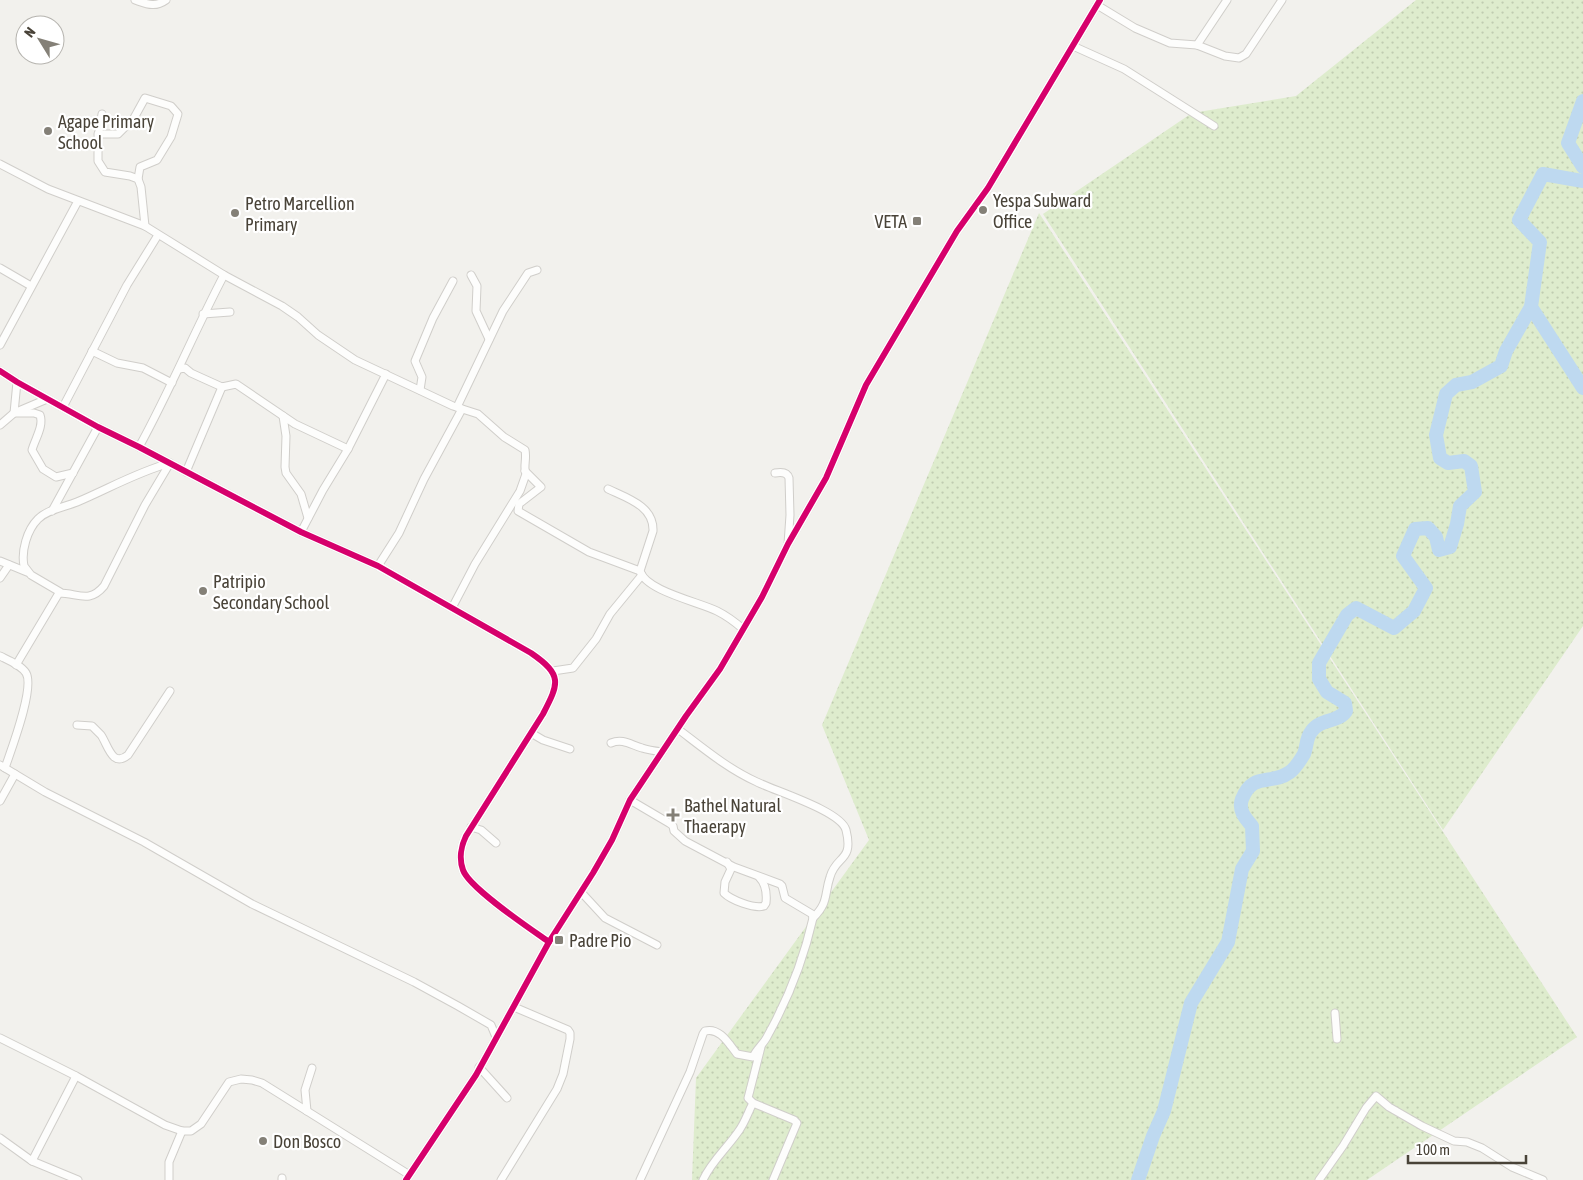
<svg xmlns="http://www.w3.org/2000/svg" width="1583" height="1180" viewBox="0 0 1583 1180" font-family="'Asap Condensed',sans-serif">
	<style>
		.grass { fill: url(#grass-dots) }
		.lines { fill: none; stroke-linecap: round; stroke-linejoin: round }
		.river { stroke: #bed9f0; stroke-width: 14 }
		.street-casing { stroke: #d0ceca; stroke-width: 9 }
		.street { stroke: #fdfdfc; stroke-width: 7 }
		.cycleway-casing { stroke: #fff; stroke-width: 9 }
		.cycleway { stroke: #d6006c; stroke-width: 6 }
		.poi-dot { fill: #848077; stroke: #fff; stroke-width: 2 }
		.labels { text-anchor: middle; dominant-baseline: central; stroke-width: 4.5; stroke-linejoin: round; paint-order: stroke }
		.poi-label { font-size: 18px; fill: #494338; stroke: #fff; text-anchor: start }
	</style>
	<defs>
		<pattern id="grass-dots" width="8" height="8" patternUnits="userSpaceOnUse" patternTransform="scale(1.25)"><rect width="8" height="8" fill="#deeccd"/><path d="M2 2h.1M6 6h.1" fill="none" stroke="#c0ccb1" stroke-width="1.8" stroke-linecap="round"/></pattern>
	</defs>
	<rect width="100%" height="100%" fill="#f2f1ed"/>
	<g class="grass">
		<polygon points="1416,0 1583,0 1583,626 1443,830 1043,214 1192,113 1296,96"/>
		<polygon points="1039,213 1577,1037 1367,1180 692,1180 696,1078 869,840 822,725"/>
	</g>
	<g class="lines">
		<g class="river">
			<polyline points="1583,101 1568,143 1583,167"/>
			<polyline points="1583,181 1543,174 1519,220 1540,242 1531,307 1583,388"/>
			<path d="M1138,1180L1153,1136L1164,1111L1191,1003L1228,942L1242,869L1253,851L1252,826C1245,818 1238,810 1242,799C1253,771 1271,786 1290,772C1294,769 1301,759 1304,754C1307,747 1306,738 1311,732C1320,718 1338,723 1346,711L1345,703L1327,692L1319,679V663L1347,615L1356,608L1394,628L1414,611L1426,588L1403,556L1415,529L1428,528L1436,537L1439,550L1450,547L1457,524L1460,506L1475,492L1471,466L1464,461L1448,463L1440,458L1436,435L1446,394L1456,385L1472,382L1501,366L1506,351L1531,307"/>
		</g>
		<defs>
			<g id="street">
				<path d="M135,0C147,4 155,8 166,0"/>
				<polyline points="1097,5 1135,28 1170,43 1197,45 1225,56 1239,58 1246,54 1282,0"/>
				<polyline points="1197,45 1227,0"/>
				<polyline points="1073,46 1124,69 1214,126"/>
				<polyline points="102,114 98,137 98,161 105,172 130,176 138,179 141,187 145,226"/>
				<polyline points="98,134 118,134 134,118 145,98 171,106 178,114 171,137 157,160 140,167 138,179"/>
				<path d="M0,164L48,189L145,226L224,275L282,306L298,317L318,335L355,360L453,406L478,414L504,437L525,450C527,459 523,468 526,474L520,491L475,564L452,608"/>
				<polyline points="0,268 31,286"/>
				<polyline points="471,275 477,286 476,311 489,339"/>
				<polyline points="203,314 230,312"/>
				<polyline points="0,345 78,201"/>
				<polyline points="92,351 117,363 143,368 172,383"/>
				<polyline points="179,369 185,368 191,373 222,387 236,384 295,424 348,449"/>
				<path d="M0,371L17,382L98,427L139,447L301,532L378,566L531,653C563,675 559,683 543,714L466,836C461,846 459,859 463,870C469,888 532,930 549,942"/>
				<path d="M17,382L14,413H34L40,415C44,426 35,439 32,450L43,469L56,477L73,473"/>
				<polyline points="420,390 422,377 415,361 433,318 453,281"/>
				<polyline points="63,407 127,285 158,235"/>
				<polyline points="457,407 503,311 528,273 537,270"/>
				<polyline points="283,416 286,436 285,467 286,473 301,494 308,518"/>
				<polyline points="0,425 14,413 47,399"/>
				<path d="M139,447C170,391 194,332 224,275"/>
				<polyline points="525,471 541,487 519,504 518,511 589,552 640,571"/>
				<polyline points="186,472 222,387"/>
				<path d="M775,473C780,472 787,471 789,478L790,515L788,544"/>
				<path d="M608,489C627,498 654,506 653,531L640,571C646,591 699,602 717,611C727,616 735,622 743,629"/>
				<polyline points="52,511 98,427"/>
				<polyline points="301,532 323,490 348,449 386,374"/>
				<polyline points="0,561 27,572"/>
				<polyline points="378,566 399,533 424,479 462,409"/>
				<polyline points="0,578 9,565"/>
				<path d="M60,592L31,575L24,566C21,551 27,530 38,519C48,509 65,507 77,502C108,489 137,472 170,463"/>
				<path d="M0,656C8,660 21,665 26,673C35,688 11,750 5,768"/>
				<path d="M16,665L59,593C78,593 89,604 104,586L145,505L170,463"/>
				<polyline points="553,671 573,668 596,639 610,614 642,575"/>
				<path d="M77,725L92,726C95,729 98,732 101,735C108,745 112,768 128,755L170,691"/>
				<path d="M678,729C703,748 728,769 757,782C775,791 841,811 846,830C854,862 836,855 830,877C824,895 829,902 813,918"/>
				<polyline points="531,733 543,740 570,749"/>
				<path d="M611,743C623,738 631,745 642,748C648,750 655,751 662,752"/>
				<polyline points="0,765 45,792 144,842 252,904 414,982 458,1006 491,1025 496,1037"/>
				<path d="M630,800L669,823L673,826L674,831L685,841L734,867L780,884L782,886L785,898L812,914L813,918C804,958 788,999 768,1035C764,1044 757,1048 753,1057L737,1054C729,1044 720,1027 705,1031L703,1034L690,1072L640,1180"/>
				<polyline points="0,801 15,774"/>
				<polyline points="471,827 481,830 496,843"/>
				<path d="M727,862L731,869L725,882L724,893C731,900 754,909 764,906L766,903C767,893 766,884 759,877"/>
				<polyline points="581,892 605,918 657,945"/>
				<polyline points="1335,1013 1337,1039"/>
				<polyline points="0,1038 76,1076 165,1125 182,1131 191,1131 201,1124 229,1082 241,1079 252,1080 262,1083 408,1174"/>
				<polyline points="761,1047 748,1098 753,1103 794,1120 797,1123 773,1180"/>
				<polyline points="479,1067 507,1098"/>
				<polyline points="307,1111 305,1090 312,1068"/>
				<polyline points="0,1138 32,1161 78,1180"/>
				<polyline points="32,1161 76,1076"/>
				<polyline points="169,1180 169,1162 182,1131"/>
				<polyline points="282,1180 282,1178"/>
				<polyline points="406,1180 476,1075 549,942 593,873 612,840 630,800 686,716 720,669 762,597 788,544 826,478 866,385 957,231 988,188 1100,0"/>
				<polyline points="501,1180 557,1089 563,1074 570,1039 570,1033 568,1030 514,1007"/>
				<path d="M703,1180C711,1162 727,1148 738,1132C745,1123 748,1112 753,1103"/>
				<polyline points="1319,1180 1343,1146 1366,1108 1376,1096 1389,1107 1422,1126 1454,1141 1467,1142 1482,1148 1512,1167 1543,1180"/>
			</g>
		</defs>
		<use href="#street" class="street-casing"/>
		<use href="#street" class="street"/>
		<defs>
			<g id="cycleway">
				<path d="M0,371L17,382L98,427L139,447L301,532L378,566L531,653C563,675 559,683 543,714L466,836C461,846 459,859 463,870C469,888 532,930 549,942"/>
				<polyline points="406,1180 476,1075 549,942 593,873 612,840 630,800 686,716 720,669 762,597 788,544 826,478 866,385 957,231 988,188 1100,0"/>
			</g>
		</defs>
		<use href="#cycleway" class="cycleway-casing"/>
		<use href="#cycleway" class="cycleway"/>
	</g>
	<g class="poi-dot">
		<circle cx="48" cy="131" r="5"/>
		<circle cx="983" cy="210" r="5"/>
		<circle cx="235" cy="213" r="5"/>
		<rect x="912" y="216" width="10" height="10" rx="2.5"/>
		<circle cx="203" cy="591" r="5"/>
		<path d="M670.5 807.5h5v5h5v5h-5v5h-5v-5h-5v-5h5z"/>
		<rect x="554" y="935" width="10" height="10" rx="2.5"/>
		<circle cx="263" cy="1141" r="5"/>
	</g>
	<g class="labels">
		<g class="poi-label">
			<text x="58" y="121">Agape Primary<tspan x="58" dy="21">School</tspan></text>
			<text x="993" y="200">Yespa Subward<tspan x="993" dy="21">Office</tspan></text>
			<text x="245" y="203">Petro Marcellion<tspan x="245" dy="21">Primary</tspan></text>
			<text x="907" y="221" text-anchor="end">VETA</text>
			<text x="213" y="581">Patripio<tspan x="213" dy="21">Secondary School</tspan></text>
			<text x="684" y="805">Bathel Natural<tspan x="684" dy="21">Thaerapy</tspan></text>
			<text x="569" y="940">Padre Pio</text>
			<text x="273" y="1141">Don Bosco</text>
		</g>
	</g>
	<g transform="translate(40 40) rotate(307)"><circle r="24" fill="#ffffff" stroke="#b6b4af"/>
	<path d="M0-4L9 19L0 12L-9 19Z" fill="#848077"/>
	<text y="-8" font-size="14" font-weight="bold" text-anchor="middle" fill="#494338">N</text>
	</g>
	<path d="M1408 1155v8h118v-8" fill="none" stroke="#494338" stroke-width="2.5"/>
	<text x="1416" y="1155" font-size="15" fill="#494338" stroke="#ffffff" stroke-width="4" paint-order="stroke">100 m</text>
</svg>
